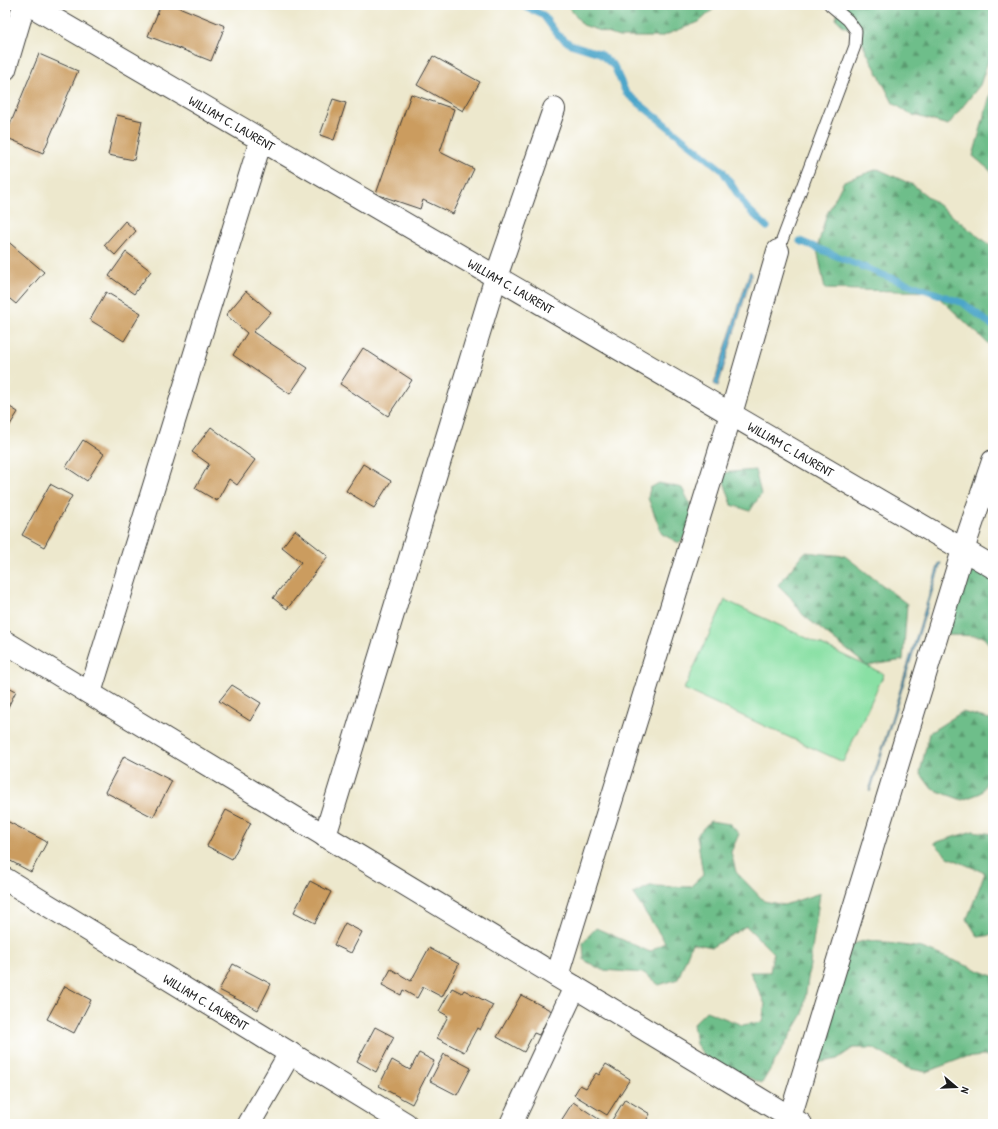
<svg xmlns="http://www.w3.org/2000/svg" width="998" height="1129" viewBox="0 0 998 1129" font-family="'Patrick Hand',sans-serif">
	<style>
		.green { fill: #89e0a4; stroke: #527e60 }
		.forest { fill: url(#forest-firs); stroke: #456d53 }
		.water { fill: #4ba5c9; stroke: #346072 }
		.lines { fill: none; stroke-linecap: round; stroke-linejoin: round }
		.stream { stroke: #4ba5c9; stroke-width: 7 }
		.building { fill: #cb9c5f }
		.service-casing { stroke: #3b3b37; stroke-width: 13 }
		.minor-casing { stroke: #3b3b37; stroke-width: 24 }
		.service { stroke: #fff; stroke-width: 11 }
		.minor { stroke: #fff; stroke-width: 22 }
		.labels { text-anchor: middle; dominant-baseline: central; stroke-width: 3; stroke-linejoin: round; paint-order: stroke }
		.street-label { font-size: 13px; fill: #1c1c1c; stroke: #fff }
	</style>
	<defs>
		<pattern id="forest-firs" width="22" height="20" patternUnits="userSpaceOnUse"><rect width="22" height="20" fill="#6ebe8a"/><path d="M5 1l3.5 6h-7zM16 11l3.5 6h-7z" fill="#5a9a70"/></pattern>
	</defs>
	<rect width="100%" height="100%" fill="#fff"/>
	<filter id="ink" filterUnits="userSpaceOnUse"><feTurbulence type="fractalNoise" baseFrequency=".025" numOctaves="2"/><feDisplacementMap in="SourceGraphic" scale="8" xChannelSelector="R" yChannelSelector="G"/><feConvolveMatrix kernelMatrix="1 2 1 2 8 2 1 2 1" color-interpolation-filters="sRGB"/></filter>
	<filter id="wash" filterUnits="userSpaceOnUse"><feTurbulence type="fractalNoise" baseFrequency=".012" numOctaves="4" result="noise"/><feDisplacementMap in="SourceGraphic" scale="16" xChannelSelector="R" yChannelSelector="G"/><feGaussianBlur stdDeviation="0.9" result="paint"/><feColorMatrix in="noise" values="0 0 0 0 0 0 0 0 0 0 0 0 0 0 0 0 0 1.4 0 .05"/><feComposite in="paint" operator="in"/></filter>
	<g filter="url(#wash)">
		<rect width="100%" height="100%" fill="#ede8cd"/>
		<polygon class="green" points="725,600 884,674 843,762 684,689"/>
		<g class="forest">
			<polygon points="567,5 718,5 699,22 660,37 619,37 583,25"/>
			<polygon points="840,5 993,5 993,47 980,85 948,125 910,114 893,103 856,31 843,26 836,19"/>
			<polygon points="993,85 993,173 973,156"/>
			<polygon points="878,169 913,185 993,248 993,348 933,292 825,289 817,249 826,216 844,181"/>
			<polygon points="755,470 761,494 750,511 732,505 721,473"/>
			<polygon points="659,483 682,488 699,521 679,543 662,534 648,498 650,488"/>
			<polygon points="805,552 845,556 907,604 903,660 867,666 803,615 791,598 778,585"/>
			<polygon points="984,560 993,563 993,648 982,636 945,635 964,579 969,572"/>
			<polygon points="962,712 993,720 993,769 981,793 962,800 932,789 920,773 929,733"/>
			<polygon points="710,821 730,824 739,834 731,852 736,872 764,901 784,905 820,893 803,1014 762,1083 708,1061 696,1044 693,1024 706,1011 742,1025 762,1022 765,1004 750,972 770,972 773,953 746,926 712,947 692,943 678,979 659,985 644,973 602,970 584,960 583,942 596,928 650,952 665,942 633,894 650,886 690,887 703,875 697,835"/>
			<polygon points="973,831 993,834 993,935 978,937 967,919 985,873 948,857 934,843"/>
			<polygon points="867,940 922,948 993,976 993,1055 963,1058 926,1072 907,1068 873,1048 853,1048 837,1059 817,1063 846,946"/>
		</g>
		<g class="water">
			<polygon points="750,271 752,273 718,386 714,384"/>
			<polygon points="939,563 941,563 870,792 869,791"/>
		</g>
		<g class="lines">
			<g class="stream">
				<polyline points="521,5 543,15 557,34 570,44 599,53 614,66 626,93 722,170 746,207 767,227"/>
				<polyline points="800,241 883,275 963,303 993,326"/>
			</g>
		</g>
		<g id="blocks">
			<g class="building">
				<polygon points="161,5 174,5 225,26 211,61 148,36"/>
				<polygon points="39,54 78,71 43,153 5,137"/>
				<polygon points="433,56 480,82 463,111 417,85"/>
				<polygon points="411,94 454,109 440,152 474,169 453,214 423,200 420,209 376,194"/>
				<polygon points="333,99 346,103 334,140 320,135"/>
				<polygon points="117,115 142,121 134,160 108,155"/>
				<polygon points="125,221 136,231 115,255 104,245"/>
				<polygon points="5,239 44,272 16,304 5,295"/>
				<polygon points="126,252 151,271 134,294 109,276"/>
				<polygon points="246,291 271,312 253,332 308,368 290,394 233,355 247,333 226,315"/>
				<polygon points="106,292 141,313 124,341 90,320"/>
				<polygon points="363,348 412,380 388,416 340,384"/>
				<polygon points="5,404 18,412 5,433"/>
				<polygon points="211,427 255,460 237,485 229,479 217,501 195,488 209,464 192,452"/>
				<polygon points="83,440 104,454 87,481 66,467"/>
				<polygon points="363,464 391,481 374,508 346,491"/>
				<polygon points="50,484 72,496 44,547 22,535"/>
				<polygon points="295,530 328,556 287,609 273,598 301,562 282,547"/>
				<polygon points="5,685 16,691 5,713"/>
				<polygon points="232,685 261,703 250,721 219,701"/>
				<polygon points="124,756 172,781 153,817 105,792"/>
				<polygon points="226,810 251,823 232,859 207,846"/>
				<polygon points="5,820 47,842 31,872 5,858"/>
				<polygon points="310,881 331,892 315,923 294,912"/>
				<polygon points="345,923 362,932 351,953 334,945"/>
				<polygon points="429,948 459,964 442,997 423,987 417,998 403,990 401,995 382,985 391,969 411,981"/>
				<polygon points="233,964 271,984 258,1010 219,990"/>
				<polygon points="65,986 91,1000 74,1033 47,1019"/>
				<polygon points="452,988 462,993 464,990 493,1005 480,1030 477,1028 464,1052 437,1038 448,1016 439,1011"/>
				<polygon points="521,995 552,1011 539,1035 534,1033 524,1052 497,1037"/>
				<polygon points="375,1027 394,1037 376,1072 357,1061"/>
				<polygon points="419,1053 434,1061 412,1104 379,1086 392,1060 410,1070"/>
				<polygon points="444,1054 471,1068 457,1095 430,1081"/>
				<polygon points="606,1064 630,1079 607,1115 574,1095 580,1085 586,1088 596,1073 599,1075"/>
				<polygon points="625,1099 650,1114 644,1124 618,1124 612,1120"/>
				<polygon points="573,1102 606,1124 559,1124"/>
			</g>
		</g>
	</g>
	<g filter="url(#ink)">
		<use href="#blocks" fill-opacity="0" stroke="#3b3b37" stroke-width="1"/>
		<g class="lines">
			<defs>
				<polyline id="service" points="778,251 855,46 856,31 848,20 830,5"/>
				<g id="minor">
					<polyline points="30,5 993,567"/>
					<polyline points="5,69 24,5"/>
					<polyline points="5,642 801,1124"/>
					<polyline points="90,693 261,140"/>
					<polyline points="325,836 496,277 554,109"/>
					<polyline points="5,879 406,1124"/>
					<polyline points="557,976 731,414 778,251"/>
					<polyline points="249,1124 290,1053"/>
					<polyline points="511,1124 575,987"/>
					<polyline points="788,1124 963,550 993,461"/>
				</g>
			</defs>
			<use href="#service" class="service-casing"/>
			<use href="#minor" class="minor-casing"/>
			<use href="#service" class="service"/>
			<use href="#minor" class="minor"/>
		</g>
	</g>
	<g class="labels">
		<g class="street-label">
			<text transform="translate(232 123) rotate(30)">WILLIAM C. LAURENT</text>
			<text transform="translate(511 286) rotate(30)">WILLIAM C. LAURENT</text>
			<text transform="translate(791 449) rotate(30)">WILLIAM C. LAURENT</text>
			<text transform="translate(206 1002) rotate(31)">WILLIAM C. LAURENT</text>
		</g>
	</g>
	<rect width="998" height="1129" fill="none" stroke="#fff" stroke-width="20"/>
	<g transform="translate(956 1087) rotate(109)" stroke="#ffffff" stroke-width="3" paint-order="stroke">
	<path d="M0-3L7 15L0 10L-7 15Z" fill="#1c1c1c"/>
	<text y="-6" font-size="11" font-weight="bold" text-anchor="middle" fill="#1c1c1c">N</text>
	</g>
</svg>
